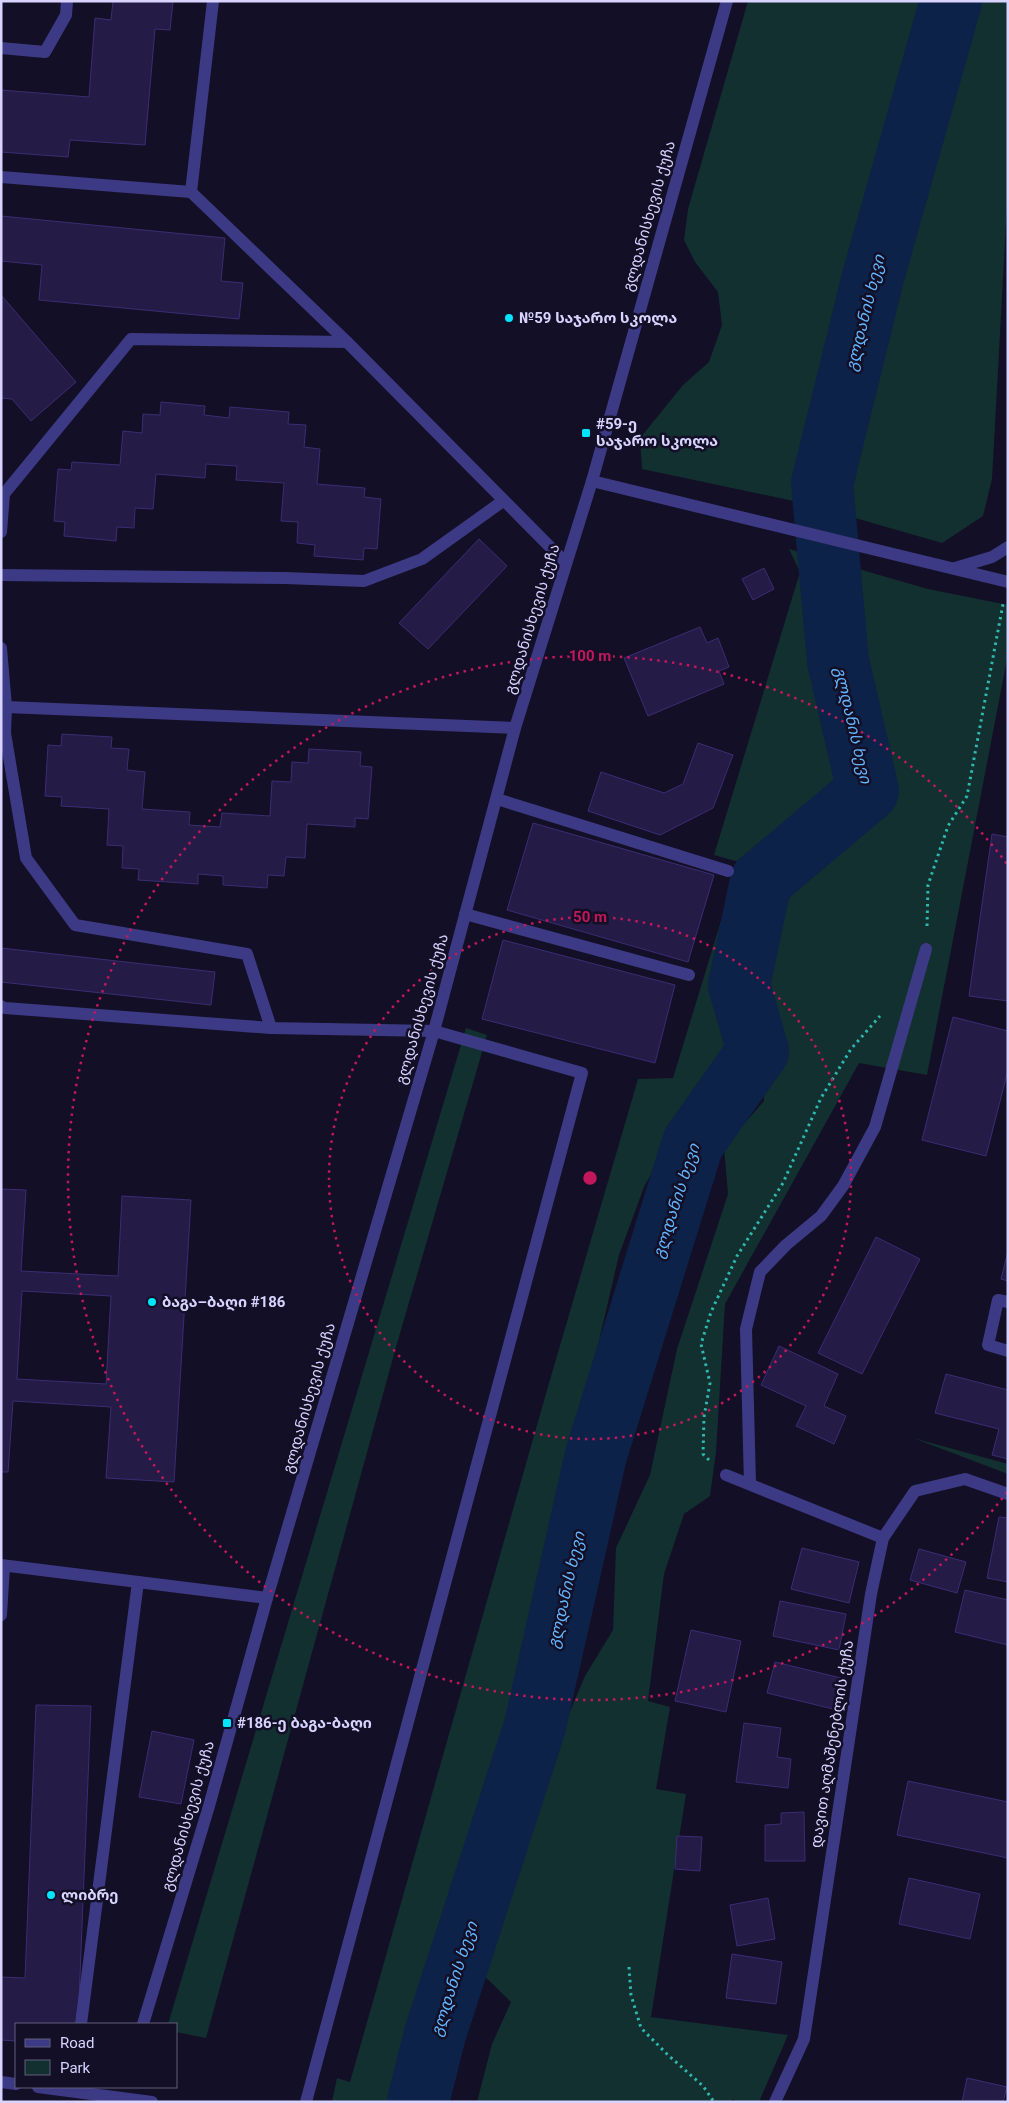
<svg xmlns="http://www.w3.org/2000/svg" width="1009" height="2103" viewBox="0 0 1009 2103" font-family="Roboto,'Noto Sans Georgian',sans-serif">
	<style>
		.green { fill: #12302f }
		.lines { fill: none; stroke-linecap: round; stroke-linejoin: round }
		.river { stroke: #0c2248; stroke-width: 62 }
		.building { fill: #241b47; stroke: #3b2d73; fill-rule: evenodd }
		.path { stroke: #2fb8b0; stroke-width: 3; stroke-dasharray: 2.5 4; stroke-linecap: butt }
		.minor { stroke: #3d3a85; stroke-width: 12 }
		.ring { fill: none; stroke: #c2185b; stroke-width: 2.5; stroke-dasharray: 2.5 5 }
		.poi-dot { fill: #00e5ff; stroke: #130f26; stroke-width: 2 }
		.labels { text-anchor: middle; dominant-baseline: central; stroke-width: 5; stroke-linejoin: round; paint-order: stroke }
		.street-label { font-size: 15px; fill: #d9d4ff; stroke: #130f26 }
		.poi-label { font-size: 15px; font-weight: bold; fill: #d9d4ff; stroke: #130f26; text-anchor: start }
		.water-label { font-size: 16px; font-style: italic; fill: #62b6ff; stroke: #130f26 }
		.centre { fill: #c2185b; stroke: #130f26; stroke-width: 2.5 }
		.ring-label { font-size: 15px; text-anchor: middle; font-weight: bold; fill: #c2185b; stroke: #130f26; stroke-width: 5; stroke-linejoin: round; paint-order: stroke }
	</style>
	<rect width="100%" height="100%" fill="#130f26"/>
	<g class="green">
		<polygon points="748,1 1008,1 1008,188 992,479 983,516 942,543 803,503 642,469 640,438 683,385 709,362 722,325 718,292 695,262 684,240 688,209"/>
		<polygon points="789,549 928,589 1008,605 1008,654 927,1075 859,1063 725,1304 716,1452 710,1496 684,1514 664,1574 648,1701 670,1707 656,1789 686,1794 651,2017 788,2035 759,2102 737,2102 733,2099 731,2102 477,2102 492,2044 511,2002 474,1966 489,1942 526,1815 585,1676 613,1630 616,1548 650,1475 677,1349 728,1194 724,1147 764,1101 764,1060 773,1028 767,1020 739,1036 708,1070 644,1187 619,1255 562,1500 524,1716 502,1806 463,1906 410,2023 388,2102 332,2102 337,2078 350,2082 547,1390 638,1079 673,1078 739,862 714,855 800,572"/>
		<polygon points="466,1028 487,1035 396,1347 206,2038 176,2032 176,2024 168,2024"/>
		<polygon points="913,1438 1008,1464 1008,1474"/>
	</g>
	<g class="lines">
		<polyline class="river" points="418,2102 435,2034 535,1726 596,1455 693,1143 758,1051 739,985 761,881 868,791 838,661 822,484 873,277 951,1"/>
	</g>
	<g class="building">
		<polygon points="113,1 173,1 170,30 155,29 145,145 70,140 68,157 1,152 1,90 89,97 95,18 111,20"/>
		<polygon points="1,216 225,238 221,281 243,283 239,319 39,300 42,265 1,261"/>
		<polygon points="1,295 76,382 31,421 12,399 1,398"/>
		<polygon points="161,402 205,406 204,415 229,418 230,407 289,412 288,424 306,425 304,447 320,449 317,484 365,488 364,497 381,499 377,549 364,548 363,560 314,556 315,545 297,543 298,522 281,521 284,483 236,480 237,466 206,464 205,478 156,474 153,509 135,508 134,528 117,527 116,541 64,536 65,522 54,521 58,469 71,470 72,462 120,465 123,431 142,433 143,414 160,415"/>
		<polygon points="479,539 507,566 428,649 399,623"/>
		<polygon points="764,568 774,589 753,600 742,579"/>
		<polygon points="700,627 707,643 718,638 729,667 719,671 724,684 648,716 624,658"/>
		<polygon points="62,734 112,737 111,748 129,749 127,770 145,772 142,809 190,812 189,825 220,827 222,813 270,816 272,781 291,782 292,762 308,763 309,749 361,752 360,766 372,767 368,819 355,818 355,827 307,824 305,858 286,857 284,876 268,875 267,888 223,885 223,876 198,874 198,884 138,880 139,869 122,868 123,846 107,845 109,809 61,806 62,797 45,796 48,745 61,746"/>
		<polygon points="698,743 733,755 713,808 660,835 588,811 601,772 664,793 683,784"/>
		<polygon points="533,823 714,875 688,962 507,910"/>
		<polygon points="992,834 1008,837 1008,1001 969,996"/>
		<polygon points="503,940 675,985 655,1063 482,1019"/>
		<polygon points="1,948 215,972 211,1005 1,982"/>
		<polygon points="953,1017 1008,1031 1008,1070 986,1156 922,1140"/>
		<path d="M1,1189L26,1190L21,1271L118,1276L122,1196L191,1200L174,1482L106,1478L111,1407L13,1401L8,1472H1ZM22,1291L111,1296L106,1384L17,1379Z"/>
		<polygon points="876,1237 920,1259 862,1374 818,1353"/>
		<polygon points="1008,1251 1008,1281 1001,1279"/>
		<polygon points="779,1346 838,1374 824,1406 846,1416 834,1444 796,1426 806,1406 761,1385"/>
		<polygon points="946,1374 1008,1390 1008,1459 992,1455 999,1429 935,1413"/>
		<polygon points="999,1517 1008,1518 1008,1582 987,1578"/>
		<polygon points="802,1548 859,1562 849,1603 791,1589"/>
		<polygon points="919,1549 966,1562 957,1593 910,1580"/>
		<polygon points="965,1590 1008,1600 1008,1645 955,1632"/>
		<polygon points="780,1601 846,1614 839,1650 773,1636"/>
		<polygon points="691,1630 741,1641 726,1712 675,1701"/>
		<polygon points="775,1662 841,1678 833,1709 767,1693"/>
		<polygon points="36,1705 91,1706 78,2024 16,2024 16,2041 1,2040 1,1977 25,1978"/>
		<polygon points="744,1723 781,1728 777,1757 791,1759 788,1788 736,1782"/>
		<polygon points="152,1731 194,1740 181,1804 139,1797"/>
		<polygon points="908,1781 1008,1802 1008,1858 897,1835"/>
		<polygon points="804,1812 805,1861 765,1861 765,1825 781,1824 781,1813"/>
		<polygon points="677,1836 702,1837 700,1871 675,1869"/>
		<polygon points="909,1878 980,1894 970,1939 899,1924"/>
		<polygon points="768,1898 775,1939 737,1946 730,1905"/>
		<polygon points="732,1954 782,1962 776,2004 726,1998"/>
		<polygon points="967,2078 1007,2087 1003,2102 962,2102"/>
	</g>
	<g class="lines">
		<g class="path">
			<polyline points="927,926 928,885 948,826 967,796 1003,604"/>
			<polyline points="709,1460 703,1454 704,1417 710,1383 701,1344 711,1312 737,1256 783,1183 821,1098 851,1049 880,1016"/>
			<polyline points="629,1967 631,1995 641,2028 668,2055 703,2086 714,2102"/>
		</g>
		<g class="minor">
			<polyline points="213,1 191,192 347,342 566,563"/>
			<polyline points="1,48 45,52 66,15 67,1"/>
			<polyline points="1,177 191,192"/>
			<polyline points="592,481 1008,582"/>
			<polyline points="1,532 4,494 131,339 347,342"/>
			<polyline points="955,568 992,557 1008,547"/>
			<polyline points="1,575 285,578 364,581 422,559 503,501"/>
			<polyline points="1,648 6,707 5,733 26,858 75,925 247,954 271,1028"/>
			<polyline points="6,707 515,728"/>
			<polyline points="497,799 728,871"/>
			<polyline points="465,914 689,975"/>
			<polyline points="1,1006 5,1008 271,1028 434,1031 582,1073 306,2102"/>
			<polyline points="1008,1302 998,1300 988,1345 1008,1351"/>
			<polyline points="726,1475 883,1538"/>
			<polyline points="750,1484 746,1329 760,1272 786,1245 821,1216 843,1186 875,1127 926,949"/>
			<polyline points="1,1565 267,1598"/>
			<polyline points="1,1615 4,1566"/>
			<polyline points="81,2024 138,1582"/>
			<polyline points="143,2024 209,1806 267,1598 434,1031 515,728 592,481 727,1"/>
			<polyline points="1,2082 16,2084"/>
			<polyline points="38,2087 152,2102"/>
			<polyline points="775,2102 804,2039 871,1594 883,1538 915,1491 965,1479 1008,1494"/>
		</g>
	</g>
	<g class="ring">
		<circle cx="590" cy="1178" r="261"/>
		<path d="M1007 1492A522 522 0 1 1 1007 864"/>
	</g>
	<g class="poi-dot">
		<circle cx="509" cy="318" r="5"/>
		<rect x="581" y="428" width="10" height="10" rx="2.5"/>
		<circle cx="152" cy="1302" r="5"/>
		<rect x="222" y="1718" width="10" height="10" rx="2.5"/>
		<circle cx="51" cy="1895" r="5"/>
	</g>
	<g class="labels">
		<g class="street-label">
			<text transform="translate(649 216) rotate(-74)">გლდანისხევის ქუჩა</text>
			<text transform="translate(532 619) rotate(-73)">გლდანისხევის ქუჩა</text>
			<text transform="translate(422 1009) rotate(-74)">გლდანისხევის ქუჩა</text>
			<text transform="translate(309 1398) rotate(-74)">გლდანისხევის ქუჩა</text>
			<text transform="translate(832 1744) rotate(-81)">დავით აღმაშენებლის ქუჩა</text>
			<text transform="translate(188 1816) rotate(-74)">გლდანისხევის ქუჩა</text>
		</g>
		<g class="poi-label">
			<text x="519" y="318">№59 საჯარო სკოლა</text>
			<text x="596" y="424">#59-ე<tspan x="596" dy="17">საჯარო სკოლა</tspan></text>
			<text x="162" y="1302">ბაგა–ბაღი #186</text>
			<text x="237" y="1723">#186-ე ბაგა-ბაღი</text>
			<text x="61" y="1895">ლიბრე</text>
		</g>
		<g class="water-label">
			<text transform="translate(865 313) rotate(-76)">გლდანის ხევი</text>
			<text transform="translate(853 725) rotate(77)">გლდანის ხევი</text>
			<text transform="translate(676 1201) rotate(-72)">გლდანის ხევი</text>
			<text transform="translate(566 1590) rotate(-77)">გლდანის ხევი</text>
			<text transform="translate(454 1979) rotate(-72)">გლდანის ხევი</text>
		</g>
	</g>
	<circle cx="590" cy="1178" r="8" class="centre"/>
	<g class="ring-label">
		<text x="590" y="661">100 m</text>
		<text x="590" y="922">50 m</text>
	</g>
	<rect width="1009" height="2103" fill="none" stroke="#d9d4ff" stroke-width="5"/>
	<rect x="15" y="2023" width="162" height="65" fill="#130f26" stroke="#625e7d"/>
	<rect x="25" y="2039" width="25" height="8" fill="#3d3a85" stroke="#625e7d"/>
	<text x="60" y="2048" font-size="15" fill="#d9d4ff">Road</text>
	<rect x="25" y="2060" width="25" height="15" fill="#12302f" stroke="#625e7d"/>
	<text x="60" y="2073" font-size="15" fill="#d9d4ff">Park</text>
</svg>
